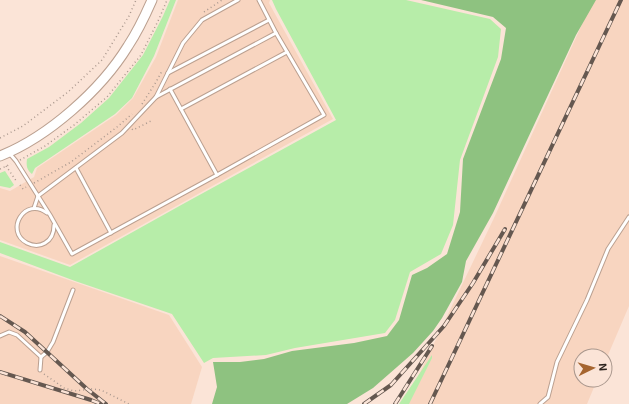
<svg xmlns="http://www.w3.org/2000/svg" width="629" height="404" viewBox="0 0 629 404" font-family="'Exo 2',sans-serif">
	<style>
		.built { fill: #f8d5c0 }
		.green { fill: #b7eda9 }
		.forest { fill: #8ec280 }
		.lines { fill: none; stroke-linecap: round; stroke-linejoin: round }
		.lane-casing { stroke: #bba090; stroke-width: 5 }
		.secondary-casing { stroke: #bba090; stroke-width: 11 }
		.path { stroke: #ab998f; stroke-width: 1.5; stroke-dasharray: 1 3; stroke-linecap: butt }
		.lane { stroke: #fff; stroke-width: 3 }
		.secondary { stroke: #fff; stroke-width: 9 }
		.rail-casing { stroke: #655850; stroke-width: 4 }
		.rail { stroke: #fbe4d7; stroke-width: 2.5; stroke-dasharray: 8; stroke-linecap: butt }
	</style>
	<rect width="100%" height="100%" fill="#fbe4d7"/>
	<g class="built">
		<polygon points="178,0 270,0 269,3 333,119 70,265 0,240 0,188 10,191 34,177 37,168 116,115 133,98 156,57"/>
		<polygon points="593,0 629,0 629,306 605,362 605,356 581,356 581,380 597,380 587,404 405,404 494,218"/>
		<polygon points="0,256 169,315 202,367 191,404 0,404"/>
	</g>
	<g class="green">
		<path d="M170,0H176L154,56L132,98L115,114L35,168L32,174C27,170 26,166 27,159L49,147L81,123L109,98L143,55L163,16Z"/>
		<polygon points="272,0 406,0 490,19 501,29 498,57 460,160 453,225 441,254 410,272 395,320 385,333 295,348 266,355 213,358 204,363 172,314 75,281 0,253 0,242 70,267 183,204 336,120 276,9"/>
		<polygon points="5,171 14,185 10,188 0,186 0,173"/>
		<polygon points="432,355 432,358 409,404 399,404"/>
	</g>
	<polygon class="forest" points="421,0 596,0 576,35 493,213 466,261 462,282 442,318 433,331 413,353 373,388 347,404 212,404 217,387 213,362 240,362 264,359 292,351 354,343 387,336 399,320 412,275 427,268 447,254 460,212 463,159 501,59 506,28 493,17"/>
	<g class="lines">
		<defs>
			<g id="lane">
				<polyline points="168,73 269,20"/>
				<polyline points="156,97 276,33 259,0"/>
				<polyline points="181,109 287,52"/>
				<polyline points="10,154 16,161 38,196 122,133 156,97 183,43 202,20 238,0"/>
				<polyline points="76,168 111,233"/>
				<polyline points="217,175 324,115 276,33"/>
				<polyline points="38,196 50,215 72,254 217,175 170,89"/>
				<polyline points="34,208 38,196"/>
				<path d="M47,213C25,196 4,231 27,243C33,246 40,246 45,243C52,239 54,232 54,225"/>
				<polyline points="0,336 9,332 17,335 41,357 47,352 53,342 73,290"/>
				<polyline points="40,370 41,357"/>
				<polyline points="540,404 548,397 557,362 587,300 608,249 629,217"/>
			</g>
			<path id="secondary" d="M0,156C48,137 101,90 128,46C138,31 145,16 152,0"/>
		</defs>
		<use href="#lane" class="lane-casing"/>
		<use href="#secondary" class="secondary-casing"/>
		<g class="path">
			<polyline points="204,12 222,0"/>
			<polyline points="142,104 156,82 162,71"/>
			<polyline points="132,129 133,130 153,120"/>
			<polyline points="0,138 23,126 68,92 102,60 129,16 136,0"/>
			<polyline points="20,160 45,146 74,125 107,97 141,55 159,19 167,0"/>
			<polyline points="6,166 17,182"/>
			<polyline points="0,169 11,164"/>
			<polyline points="34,183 71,162 117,127 132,114"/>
			<polyline points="20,185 23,189 26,187"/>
			<polyline points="44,374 64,388 74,391 92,389 101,390 129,404"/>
		</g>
		<use href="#lane" class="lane"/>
		<use href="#secondary" class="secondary"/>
		<defs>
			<g id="rail">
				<polyline points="0,316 25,332 87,389 106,404"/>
				<polyline points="0,372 91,400 101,404"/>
				<polyline points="364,404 391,385 444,326 473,283 505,229"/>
				<polyline points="395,404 432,346"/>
				<polyline points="430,404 621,0"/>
			</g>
		</defs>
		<use href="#rail" class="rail-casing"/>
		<use href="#rail" class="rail"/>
	</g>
	<g transform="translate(593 368) rotate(85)"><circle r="19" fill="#fbe4d7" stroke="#a9978d"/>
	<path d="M0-3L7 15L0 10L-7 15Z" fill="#a6652f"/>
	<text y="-6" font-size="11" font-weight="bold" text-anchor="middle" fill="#2d231d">N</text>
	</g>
</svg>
